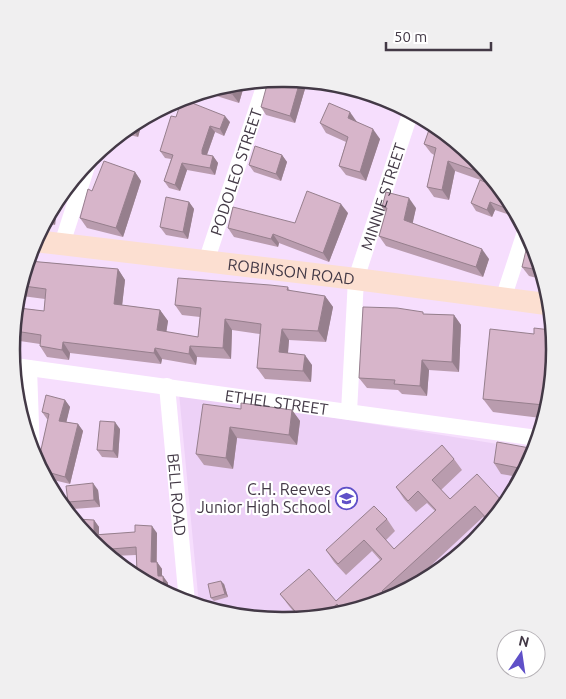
<svg xmlns="http://www.w3.org/2000/svg" width="566" height="699" viewBox="0 0 566 699" font-family="Ubuntu,sans-serif">
	<style>
		.built { fill: #edd1f7 }
		.lines { fill: none; stroke-linecap: round; stroke-linejoin: round }
		.street { stroke: #fff; stroke-width: 16 }
		.secondary { stroke: #fcdfd1; stroke-width: 22 }
		.wall { fill: #b99cae }
		.shaded-wall { fill: #967f8d }
		.building { fill: #d7b5ca; stroke: #967f8d }
		.labels { text-anchor: middle; dominant-baseline: central; stroke-width: 4.5; stroke-linejoin: round; paint-order: stroke }
		.street-label { font-size: 16px; fill: #433946; stroke: #fff }
		.poi-label { font-size: 16px; fill: #433946; stroke: #fff; text-anchor: end }
		.rim { fill: none; stroke: #433946; stroke-width: 2.5 }
	</style>
	<rect width="100%" height="100%" fill="#f6defd"/>
	<polygon class="built" points="179,393 535,450 475,542 387,601 283,621 199,605"/>
	<g class="lines">
		<g class="street">
			<polyline points="62,244 89,160"/>
			<path id="s1" d="M206,262L266,81"/>
			<polyline points="503,299 525,232"/>
			<path id="s2" d="M15,366L537,438"/>
			<polyline points="29,368 32,453"/>
			<path id="s3" d="M167,386L187,602"/>
			<path id="s4" d="M349,412L356,279L410,114"/>
		</g>
		<path class="secondary" id="s5" d="M35,241L356,279L546,304"/>
	</g>
	<g class="wall">
		<polygon points="283,78 307,82 295,123 266,115 261,107"/>
		<polygon points="244,86 239,103 207,93"/>
		<polygon points="176,117 230,122 224,136 215,132 207,155 213,156 218,163 215,175 187,170 180,191 169,188 164,181 171,159 165,158 160,151"/>
		<polygon points="357,122 380,139 366,181 346,175 339,166 346,142 326,133 320,123"/>
		<polygon points="142,123 138,137 125,134"/>
		<polygon points="424,123 475,158 489,183 455,171 449,200 434,197 427,187 434,155 431,153 424,144 429,130"/>
		<polygon points="282,155 287,162 281,181 254,172 249,165"/>
		<polygon points="135,172 141,181 123,237 87,228 80,218"/>
		<polygon points="494,186 511,211 510,215 495,210 492,217 476,211 471,203"/>
		<polygon points="189,202 194,209 188,239 166,235 160,227"/>
		<polygon points="57,207 55,225 46,224"/>
		<polygon points="382,207 416,208 412,224 489,259 483,277 386,246 379,236 386,212"/>
		<polygon points="348,213 329,262 279,243 278,247 234,237 228,228 295,223"/>
		<polygon points="534,246 541,279 529,276 522,267"/>
		<polygon points="29,261 118,269 125,280 122,305 160,310 168,321 166,332 198,337 200,317 182,315 175,305 288,287 290,291 325,296 333,307 326,342 289,340 288,353 312,365 311,382 265,379 257,368 260,334 232,330 231,359 197,357 196,365 162,359 161,364 70,353 69,360 47,357 40,346 40,344 13,340 19,308 44,311 45,299 22,296"/>
		<polygon points="425,314 454,315 461,325 459,372 429,370 427,396 402,394 398,390 367,388 359,378"/>
		<polygon points="534,334 555,350 541,418 493,412 483,399"/>
		<polygon points="65,400 70,407 66,422 78,424 83,431 70,484 49,479 38,463 48,419 47,419 42,412"/>
		<polygon points="241,409 292,410 300,421 297,445 237,438 233,469 204,465 196,454"/>
		<polygon points="120,429 118,458 102,457 97,450"/>
		<polygon points="534,454 519,477 501,474 494,463"/>
		<polygon points="454,459 462,470 441,490 450,499 502,501 488,523 483,517 409,586 387,601 299,618 289,606 280,594 336,601 380,560 372,551 346,575 334,562 326,550 387,519 395,531 386,540 394,549 435,511 427,503 416,512 404,499 396,487"/>
		<polygon points="98,490 100,507 73,509 68,502"/>
		<polygon points="94,520 99,527 99,534 157,533 157,562 162,569 162,576 168,583 168,594 134,570 137,571 136,555 113,556 91,541"/>
		<polygon points="224,584 228,597 214,601 211,598"/>
	</g>
	<g class="shaded-wall">
		<polygon points="300,81 307,82 295,123 290,116"/>
		<polygon points="244,86 239,103 232,94 234,87"/>
		<polygon points="350,112 357,122 354,128 348,118"/>
		<polygon points="225,116 230,122 224,136 220,129"/>
		<polygon points="142,123 138,137 133,130 133,129"/>
		<polygon points="210,126 215,132 206,157 202,154 202,150"/>
		<polygon points="373,129 380,139 366,181 360,172"/>
		<polygon points="282,155 287,162 281,181 276,174"/>
		<polygon points="213,156 218,163 215,175 210,168"/>
		<polygon points="448,161 455,171 449,200 442,190"/>
		<polygon points="182,163 187,170 180,191 175,185"/>
		<polygon points="483,170 490,180 489,183 482,173"/>
		<polygon points="135,172 141,181 123,237 116,228"/>
		<polygon points="409,198 416,208 411,231 404,220"/>
		<polygon points="189,202 194,209 188,239 183,232"/>
		<polygon points="490,202 495,210 492,217 487,210"/>
		<polygon points="341,204 348,213 329,262 323,253"/>
		<polygon points="506,204 511,211 510,215 505,208"/>
		<polygon points="57,207 55,225 50,218"/>
		<polygon points="273,234 279,243 278,247 271,239"/>
		<polygon points="482,249 489,259 483,277 476,267"/>
		<polygon points="118,269 125,280 121,315 114,304"/>
		<polygon points="325,296 333,307 326,342 318,331"/>
		<polygon points="160,310 168,321 165,341 157,330"/>
		<polygon points="454,315 461,325 459,372 452,362"/>
		<polygon points="225,319 232,330 231,359 223,348"/>
		<polygon points="282,329 289,340 287,363 279,352"/>
		<polygon points="63,342 70,353 69,360 62,350"/>
		<polygon points="190,346 197,357 196,365 189,354"/>
		<polygon points="155,348 162,359 161,364 154,353"/>
		<polygon points="305,355 312,365 311,382 303,371"/>
		<polygon points="422,360 429,370 427,396 420,386"/>
		<polygon points="65,400 70,407 65,428 59,421"/>
		<polygon points="292,410 300,421 297,445 289,435"/>
		<polygon points="115,422 120,429 118,458 113,451"/>
		<polygon points="78,424 83,431 70,484 65,477"/>
		<polygon points="230,427 237,438 233,469 226,458"/>
		<polygon points="93,483 98,490 100,507 94,500"/>
		<polygon points="94,520 99,527 99,542 94,535"/>
		<polygon points="152,526 157,533 156,570 151,562"/>
		<polygon points="157,562 162,569 162,583 158,576"/>
		<polygon points="163,576 168,583 168,594 164,590"/>
		<polygon points="221,581 224,584 228,597 225,594"/>
	</g>
	<g class="building">
		<polygon points="283,78 300,81 290,116 261,107 268,81"/>
		<polygon points="234,87 232,94 220,90"/>
		<polygon points="182,99 225,116 220,129 210,126 202,150 202,154 213,156 210,168 182,163 175,185 164,181 173,155 160,151 171,116 176,117"/>
		<polygon points="329,103 350,112 348,118 373,129 360,172 339,166 348,137 320,123"/>
		<polygon points="430,127 475,158 483,170 482,173 448,161 442,190 427,187 436,148 424,144"/>
		<polygon points="255,146 282,155 276,174 249,165"/>
		<polygon points="104,161 135,172 116,228 80,218 88,189 92,191"/>
		<polygon points="480,180 494,186 506,204 505,208 490,202 487,210 471,203"/>
		<polygon points="307,191 341,204 323,253 273,234 271,239 228,228 233,207 295,223"/>
		<polygon points="386,192 409,198 404,220 482,249 476,267 379,236 387,208 382,207"/>
		<polygon points="166,197 189,202 183,232 160,227"/>
		<polygon points="529,238 534,246 539,270 522,267"/>
		<polygon points="29,261 118,269 114,304 160,310 157,330 198,337 201,308 175,305 178,278 270,285 288,287 287,290 325,296 318,331 282,329 279,352 305,355 303,371 257,368 261,324 225,319 223,348 190,346 189,354 155,348 154,353 63,342 62,350 40,346 41,335 15,331 19,308 44,311 46,289 24,286"/>
		<polygon points="363,307 397,308 423,312 423,314 454,315 452,362 422,360 420,386 394,384 395,380 359,378"/>
		<polygon points="534,328 551,330 555,350 544,405 483,399 490,329 534,334"/>
		<polygon points="46,395 65,400 59,421 78,424 65,477 44,471 38,463 49,414 42,412"/>
		<polygon points="241,403 292,410 289,435 230,427 226,458 196,454 203,404 241,409"/>
		<polygon points="100,421 115,422 113,451 97,450"/>
		<polygon points="497,442 535,449 534,454 524,469 494,463"/>
		<polygon points="442,445 454,459 432,480 450,499 477,474 502,501 489,521 475,506 382,591 389,599 387,601 342,609 337,604 327,613 301,618 280,594 309,569 336,601 382,559 364,540 338,564 326,550 374,506 387,519 376,529 394,549 436,510 418,491 408,501 396,487"/>
		<polygon points="93,483 94,500 68,502 66,486"/>
		<polygon points="76,519 94,520 94,535 135,532 135,525 152,526 151,562 157,562 158,576 163,576 164,590 134,570 137,571 136,547 111,549 102,549 91,541"/>
		<polygon points="221,581 225,594 211,598 208,584"/>
	</g>
	<defs>
		<symbol id="school-ring" viewBox="-11 -11 22 22"><circle r="9.5" fill="#fff" stroke="#5f50c8" stroke-width="1.5"/><path d="M0-5L7-2L0 1L-7-2ZM-4 1L0 2.5L4 1V4Q0 6-4 4Z" fill="#5f50c8"/></symbol>
	</defs>
	<g fill-rule="evenodd">
		<use href="#school-ring" x="334" y="486" width="25" height="25"/>
	</g>
	<g class="labels">
		<g class="street-label">
			<text stroke="none"><textPath href="#s1" startOffset="95">PODOLEO STREET</textPath></text>
			<text stroke="none"><textPath href="#s4" startOffset="220">MINNIE STREET</textPath></text>
			<text stroke="none"><textPath href="#s5" startOffset="258">ROBINSON ROAD</textPath></text>
			<text stroke="none"><textPath href="#s2" startOffset="264">ETHEL STREET</textPath></text>
			<text stroke="none"><textPath href="#s3" startOffset="109">BELL ROAD</textPath></text>
		</g>
		<g class="poi-label">
			<text x="331" y="489">C.H. Reeves<tspan x="331" dy="18">Junior High School</tspan></text>
		</g>
	</g>
	<path d="M0 0H566V699H0ZM282 87H284A262 262 0 0 1 546 349V350A262 262 0 0 1 284 612H282A262 262 0 0 1 20 350V349A262 262 0 0 1 282 87Z" fill="#f0eff0" fill-rule="evenodd"/>
	<path class="rim" d="M282 87H284A262 262 0 0 1 546 349V350A262 262 0 0 1 284 612H282A262 262 0 0 1 20 350V349A262 262 0 0 1 282 87Z"/>
	<g transform="translate(521 654) rotate(13)"><circle r="24" fill="#ffffff" stroke="#b4b0b5"/>
	<path d="M0-4L9 19L0 12L-9 19Z" fill="#5f50c8"/>
	<text y="-8" font-size="14" font-weight="bold" text-anchor="middle" fill="#433946">N</text>
	</g>
	<path d="M386 42v8h105v-8" fill="none" stroke="#433946" stroke-width="2.5"/>
	<text x="394" y="42" font-size="15" fill="#433946" stroke="#ffffff" stroke-width="4" paint-order="stroke">50 m</text>
</svg>
